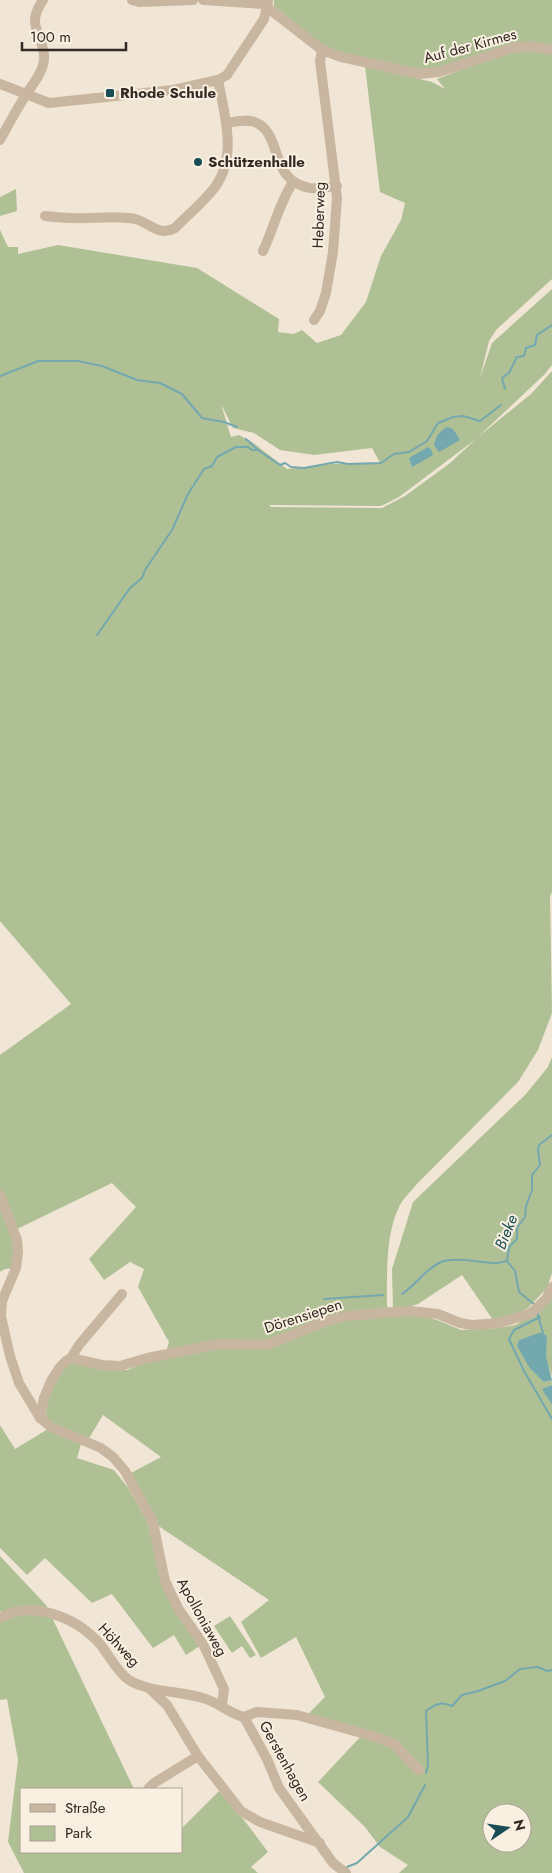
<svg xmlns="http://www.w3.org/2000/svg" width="552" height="1873" viewBox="0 0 552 1873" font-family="Jost,sans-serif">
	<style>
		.green { fill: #afc095; fill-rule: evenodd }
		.water { fill: #73a8af }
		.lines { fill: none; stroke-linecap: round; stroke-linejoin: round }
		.stream { stroke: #73a8af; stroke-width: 2 }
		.minor { stroke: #c9b6a1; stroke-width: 10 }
		.poi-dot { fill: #194d56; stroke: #f9f0e1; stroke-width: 2 }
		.labels { text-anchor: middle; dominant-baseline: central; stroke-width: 4; stroke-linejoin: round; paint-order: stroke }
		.street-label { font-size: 15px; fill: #332a24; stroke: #f9f0e1 }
		.poi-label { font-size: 15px; font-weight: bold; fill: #332a24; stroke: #f9f0e1; text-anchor: start }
		.water-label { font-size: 16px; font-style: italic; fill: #194d56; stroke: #f9f0e1 }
	</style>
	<rect width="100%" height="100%" fill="#f1e6d5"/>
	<g class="green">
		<polygon points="274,0 552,0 552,47 539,43 425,71 364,59 324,47 274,6"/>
		<path d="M544,50L552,54V279L496,330L489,341L480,378L492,343L552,289V365L545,374L478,437L531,394L552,371V892L550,896L552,1013L538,1050L518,1082L416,1185C411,1191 405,1197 401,1203C385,1231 387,1276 387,1307L393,1308L392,1269L413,1202L525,1095L548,1067L552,1057V1273L547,1288L528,1308L512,1317L493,1320L462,1275L418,1304L400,1310L437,1320L461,1330L499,1328L515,1325L532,1315L552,1292V1376L545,1356L547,1336L543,1333L519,1340L544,1382L552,1380V1385L543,1389L552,1405V1873H399L408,1865L380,1847L365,1827L318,1782L363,1734L305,1717L325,1697L296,1637L261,1658L241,1622L269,1600L154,1523L129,1474L161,1457L103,1415L88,1440L52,1425L46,1417L47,1395L62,1368L72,1362L104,1368L127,1370L165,1355L169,1342L138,1287L144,1269L130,1262L104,1280L89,1259L136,1207L112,1183L15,1230L16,1268L5,1269L0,1272V1055L71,1004L0,921V230L8,247H18V254L58,245L197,268L279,319L278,332L294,334L302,330L317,343L341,335L366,302L381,256L401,220L405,203L380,192L365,66L432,82L445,89L437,79L489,59L518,51ZM221,404L233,428L254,433L280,450L314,455L372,448L380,463L333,464L287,469L252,442L239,435L231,437ZM476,439L450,463L405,496L382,508L271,507L269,505L381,506L399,497ZM492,1813H522V1843H492Z"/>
		<polygon points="16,189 17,211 0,216 0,197"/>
		<polygon points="0,1425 15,1449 48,1429 81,1444 77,1458 114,1470 129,1489 148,1523 161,1580 203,1644 186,1655 174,1635 153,1648 112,1594 92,1603 45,1558 27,1575 0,1548"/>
		<polygon points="0,1556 46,1605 134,1789 21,1789 21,1852 181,1852 181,1829 219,1791 244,1820 268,1852 251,1867 258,1873 24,1873 8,1842 18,1760 7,1699 0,1700 0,1614 2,1612 0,1611"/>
		<polygon points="230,1616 256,1655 250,1658 242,1646 232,1653 214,1626"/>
	</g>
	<g class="water">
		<path d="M447,427L453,429L460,440L439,452L434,445C436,436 439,432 447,427Z"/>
		<polygon points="428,447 431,449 433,455 412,467 409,458"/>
		<polygon points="539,1333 543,1333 547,1336 546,1356 552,1380 544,1382 529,1367 517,1346 519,1340"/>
		<polygon points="552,1385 552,1405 542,1389"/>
	</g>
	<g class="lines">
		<g class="stream">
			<polyline points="0,376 38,361 78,361 102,366 137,380 160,383 182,394 202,418 224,422 237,427"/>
			<polyline points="505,389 502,378 509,373 517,357 524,356 526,348 535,345 537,335 552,325"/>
			<polyline points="246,439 258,450 280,465 285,463 291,467 304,468 337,462 348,464 381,463 394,454 409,452 427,441 438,423 453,417 463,416 480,421 501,405"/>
			<polyline points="97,635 130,588 142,578 145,570 172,530 188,494 204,469 212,466 217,457 236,447 248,447 252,450 258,450"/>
			<path d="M402,1294C416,1285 426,1268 441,1262C455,1257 478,1262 492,1263C496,1264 502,1262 507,1261"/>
			<polyline points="324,1299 383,1295"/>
			<polyline points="535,1305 519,1292 515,1271 507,1261 509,1247 517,1239 517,1228 525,1217 526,1206 532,1190 532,1175 540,1165 538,1150 539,1145 552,1135"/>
			<polyline points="537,1312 543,1333"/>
			<polyline points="540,1317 514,1330 509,1339 524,1371 552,1419"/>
			<path d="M426,1773L428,1765L426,1711C436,1704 440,1701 452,1706L462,1695L478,1691L505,1681L520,1669L538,1667L547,1671L552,1670"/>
			<polyline points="347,1867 357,1863 408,1817 425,1785"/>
		</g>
		<g class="minor">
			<polyline points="132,0 139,2 193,0"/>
			<polyline points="203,0 263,4 322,50 341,57 420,74 439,72 512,48 531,46 552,50"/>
			<polyline points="0,84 49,103 173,90 218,80 227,75 264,19 268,2"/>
			<path d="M226,123C236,122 248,118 257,123C283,136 269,181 310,188C318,189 328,187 337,186"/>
			<path d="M0,140C8,125 16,111 25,96C32,85 43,73 44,59C45,35 24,27 43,0"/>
			<path d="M45,216C54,217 63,218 72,218C93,219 115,215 135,219C151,223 158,237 175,228C187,216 200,205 211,192C239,161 225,117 218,80"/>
			<path d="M263,251C274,227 279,204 293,182"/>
			<polyline points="314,320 320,311 326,293 333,252 337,198 320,61 322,50"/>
			<polyline points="0,1195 17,1240 18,1252 16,1268 2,1301 1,1316 10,1356 19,1383 40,1418 51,1427 101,1448 113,1457 125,1471 153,1522 165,1581 178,1608 203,1644 224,1689 222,1705"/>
			<polyline points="71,1358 79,1345 122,1294"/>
			<polyline points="40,1418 44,1398 51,1381 60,1367 66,1361 71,1358 102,1365 120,1366 147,1358 209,1346 224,1344 267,1345 324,1322 346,1316 410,1311 438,1314 460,1323 472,1325 500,1323 531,1313 546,1299 552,1287"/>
			<path d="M0,1618C32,1599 77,1618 100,1644C109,1655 117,1672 129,1680C148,1692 180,1691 203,1698C218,1702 230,1714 244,1717"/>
			<polyline points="150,1689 167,1705 198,1756 241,1811 260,1822 320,1843"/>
			<polyline points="244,1717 257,1712 297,1715 379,1738 394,1744 419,1770"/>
			<polyline points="244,1717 267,1759 279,1788 333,1863 346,1873"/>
			<polyline points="148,1789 154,1783 198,1756"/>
		</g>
	</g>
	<g class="poi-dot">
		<rect x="105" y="88" width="10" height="10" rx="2.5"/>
		<circle cx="198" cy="162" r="5"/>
	</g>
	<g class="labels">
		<g class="street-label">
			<text transform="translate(470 46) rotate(-15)">Auf der Kirmes</text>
			<text transform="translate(319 215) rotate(-88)">Heberweg</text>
			<text transform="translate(303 1316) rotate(-18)">Dörensiepen</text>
			<text transform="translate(202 1617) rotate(61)">Apolloniaweg</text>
			<text transform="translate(119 1645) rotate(47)">Höhweg</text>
			<text transform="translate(285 1761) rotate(61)">Gerstenhagen</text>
		</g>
		<g class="poi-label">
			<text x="120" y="93">Rhode Schule</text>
			<text x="208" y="162">Schützenhalle</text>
		</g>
		<g class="water-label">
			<text transform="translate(506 1232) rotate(-68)">Bieke</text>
		</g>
	</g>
	<rect x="20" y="1788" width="162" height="65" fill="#f9f0e1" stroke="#aaa195"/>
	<rect x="30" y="1804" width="25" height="8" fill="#c9b6a1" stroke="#aaa195"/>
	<text x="65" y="1813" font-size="15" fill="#332a24">Straße</text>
	<rect x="30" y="1826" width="25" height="15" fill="#afc095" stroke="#aaa195"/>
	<text x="65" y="1838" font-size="15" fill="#332a24">Park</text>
	<g transform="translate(507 1828) rotate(77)"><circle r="24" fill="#f9f0e1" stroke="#aaa195"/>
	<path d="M0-4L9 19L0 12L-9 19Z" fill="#194d56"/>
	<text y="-8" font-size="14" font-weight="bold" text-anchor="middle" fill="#332a24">N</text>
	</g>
	<path d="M22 42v8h104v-8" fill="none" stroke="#332a24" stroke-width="2.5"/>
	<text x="30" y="42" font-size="15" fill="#332a24" stroke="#f9f0e1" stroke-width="4" paint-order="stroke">100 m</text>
</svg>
